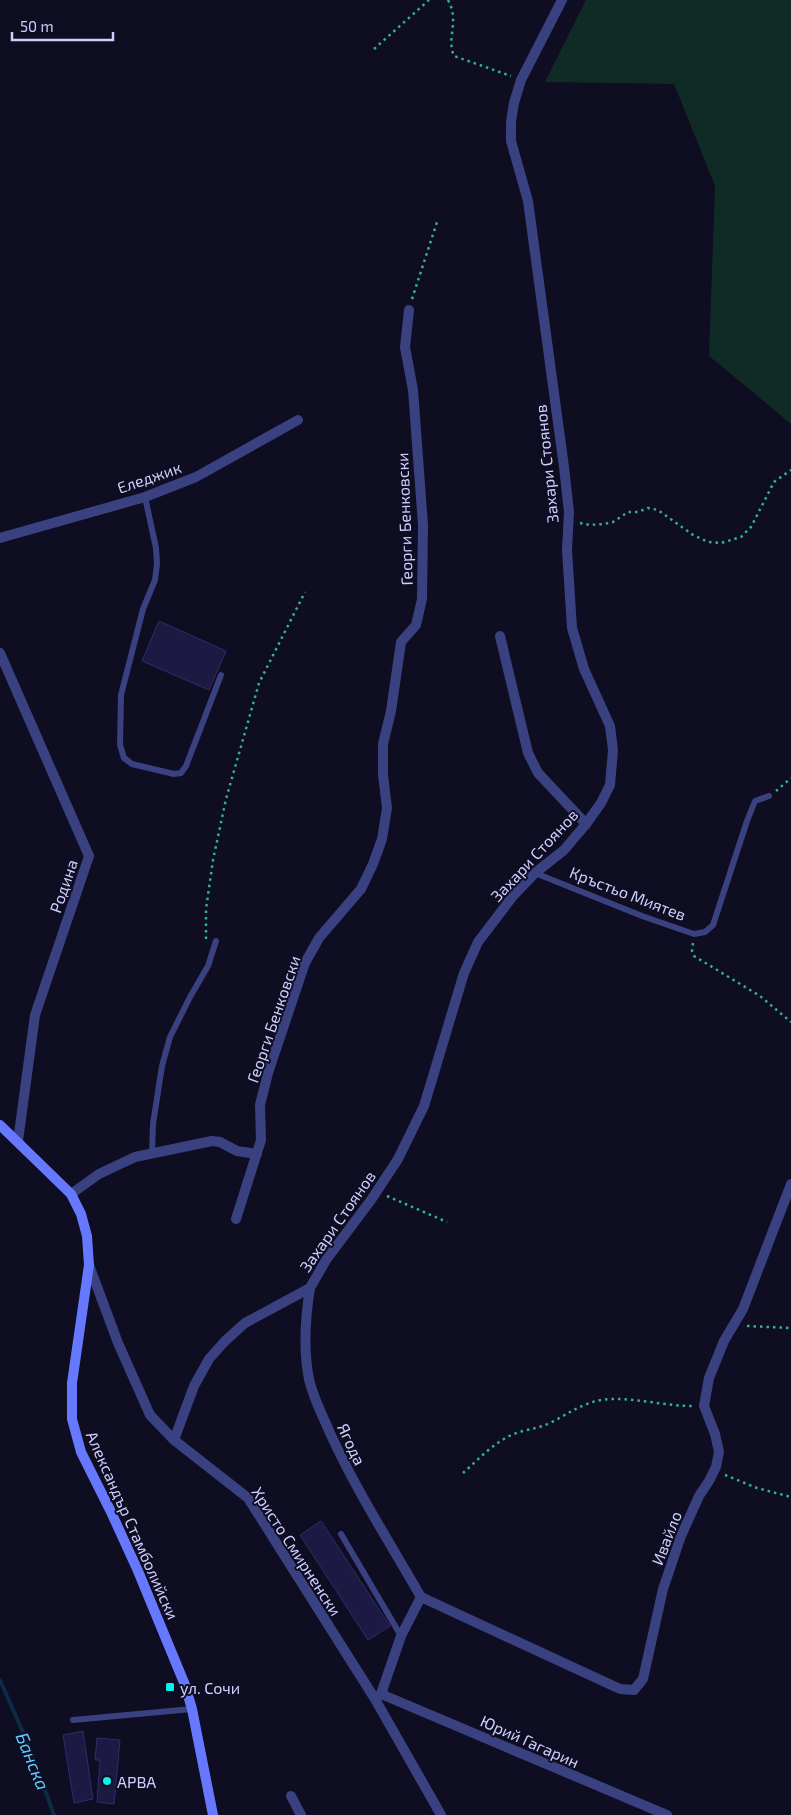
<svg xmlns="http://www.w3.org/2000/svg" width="791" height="1815" viewBox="0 0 791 1815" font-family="'Exo 2',sans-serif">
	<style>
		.green { fill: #102b26 }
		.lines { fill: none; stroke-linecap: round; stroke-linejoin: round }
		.stream { stroke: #0d2b46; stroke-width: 4 }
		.building { fill: #1c1942; stroke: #2f2c6e }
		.path { stroke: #2fb296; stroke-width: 2.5; stroke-dasharray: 2.5 4; stroke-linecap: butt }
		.lane { stroke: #394180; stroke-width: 6 }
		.street { stroke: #394180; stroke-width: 10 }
		.secondary { stroke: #6679fe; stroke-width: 10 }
		.poi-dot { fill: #02f6ea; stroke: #0e0d21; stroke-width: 2 }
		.labels { text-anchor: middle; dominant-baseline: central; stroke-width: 4; stroke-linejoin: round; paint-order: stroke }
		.street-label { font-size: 16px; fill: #cecfff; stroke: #0e0d21 }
		.poi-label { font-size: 16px; fill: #cecfff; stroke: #0e0d21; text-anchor: start }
		.water-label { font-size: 18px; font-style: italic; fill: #5dcbfe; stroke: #0e0d21 }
	</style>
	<rect width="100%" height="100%" fill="#0e0d21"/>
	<polygon class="green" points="586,0 791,0 791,424 709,356 715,186 674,84 545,82"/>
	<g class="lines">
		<polyline class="stream" points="0,1680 29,1746 54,1815"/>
	</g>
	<g class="building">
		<polygon points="159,621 226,651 209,690 142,661"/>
		<polygon points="321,1521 390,1626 368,1640 300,1535"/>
		<polygon points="83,1731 93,1799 74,1803 63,1735"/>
		<polygon points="97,1738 120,1740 114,1804 97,1802 100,1760 95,1760"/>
	</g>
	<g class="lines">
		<g class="path">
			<path d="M448,0C460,22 446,37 454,56L511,76"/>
			<polyline points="374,49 429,0"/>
			<polyline points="412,299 438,219"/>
			<polyline points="580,523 590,525 604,524 613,522 628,512 638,512 648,508 658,510 693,535 708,542 721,543 741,537 751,527 774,482 791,470"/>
			<polyline points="776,791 791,778"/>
			<polyline points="206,939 206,909 213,860 226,799 259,683 305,592"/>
			<polyline points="693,943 692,951 694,956 760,996 791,1022"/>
			<polyline points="387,1196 447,1222"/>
			<polyline points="747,1326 791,1328"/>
			<path d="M463,1473C479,1459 494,1442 514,1434C526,1429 538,1429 550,1423C570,1413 586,1400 610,1399C637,1398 665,1406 693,1406"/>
			<polyline points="725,1475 757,1488 791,1497"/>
		</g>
		<g class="lane">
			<polyline points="145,497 156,548 157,564 155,580 143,609 121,695 120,745 124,758 132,764 174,774 181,773 186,766 221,675"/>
			<polyline points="535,873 642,916 694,934 705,932 713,925 747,821 755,801 769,796"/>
			<polyline points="152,1153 153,1124 162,1066 170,1037 190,997 208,966 216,941"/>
			<polyline points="341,1534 401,1636"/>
			<polyline points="73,1720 192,1709"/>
		</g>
		<g class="street">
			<polyline points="0,538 145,497 196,477 298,420"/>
			<polyline points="500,636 528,753 538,773 586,824"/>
			<polyline points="0,653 89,856 35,1015 18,1141"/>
			<polyline points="71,1194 99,1174 135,1157 212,1141 220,1142 237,1151 257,1154"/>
			<polyline points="236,1219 261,1140 260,1105 268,1073 305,963 319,938 361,889 373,864 382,839 387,808 383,775 383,744 391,711 401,642 416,625 422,599 423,525 413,390 405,347 409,310"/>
			<polyline points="89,1265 118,1343 150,1415 174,1440 248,1498 375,1699 441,1815"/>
			<path d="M310,1288C305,1319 303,1349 309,1379C313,1398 323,1416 330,1433C356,1490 390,1543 421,1597"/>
			<polyline points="174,1440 194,1386 209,1359 225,1341 245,1323 310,1288 326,1260 371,1200 398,1159 424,1106 464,973 478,942 513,896 535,873 564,850 586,824 601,803 610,785 613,750 610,726 584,669 572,628 567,550 569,512 564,467 528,201 511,141 511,122 514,103 521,80 562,0"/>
			<polyline points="421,1597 620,1689 634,1690 643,1679 663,1589 681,1536 699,1496 709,1481 716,1467 719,1452 715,1434 704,1406 709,1378 724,1341 743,1309 791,1184"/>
			<polyline points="381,1694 667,1815"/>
			<polyline points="376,1698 381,1694 401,1636 421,1597"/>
			<polyline points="291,1796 301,1815"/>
		</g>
		<polyline class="secondary" points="0,1125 71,1194 81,1214 87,1236 89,1265 72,1383 72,1419 81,1452 111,1512 138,1571 185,1685 192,1709 213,1815"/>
	</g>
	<g class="poi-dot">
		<rect x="165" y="1682" width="10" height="10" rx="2.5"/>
		<circle cx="107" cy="1781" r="5"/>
	</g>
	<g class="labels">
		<g class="street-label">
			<text transform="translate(546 464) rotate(-96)">Захари Стоянов</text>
			<text transform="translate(149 477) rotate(-19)">Еледжик</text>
			<text transform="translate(404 519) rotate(-92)">Георги Бенковски</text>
			<text transform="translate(534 855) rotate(-47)">Захари Стоянов</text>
			<text transform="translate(63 886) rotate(-71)">Родина</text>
			<text transform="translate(628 893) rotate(21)">Кръстьо Миятев</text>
			<text transform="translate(273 1019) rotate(-71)">Георги Бенковски</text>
			<text transform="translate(337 1221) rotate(-55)">Захари Стоянов</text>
			<text transform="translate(352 1444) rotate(65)">Ягода</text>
			<text transform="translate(133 1525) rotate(66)">Александър Стамболийски</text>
			<text transform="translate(666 1538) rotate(-69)">Ивайло</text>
			<text transform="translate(297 1551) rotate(57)">Христо Смирненски</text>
			<text transform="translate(530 1741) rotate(24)">Юрий Гагарин</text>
		</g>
		<g class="poi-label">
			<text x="180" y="1687">ул. Сочи</text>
			<text x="117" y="1781">АРВА</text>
		</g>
		<g class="water-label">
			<text transform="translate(33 1761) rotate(68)">Банска</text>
		</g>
	</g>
	<path d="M12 32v8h101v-8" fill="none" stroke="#cecfff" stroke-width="2.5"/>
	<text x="20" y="32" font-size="15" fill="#cecfff" stroke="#0e0d21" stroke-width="4" paint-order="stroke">50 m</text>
</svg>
